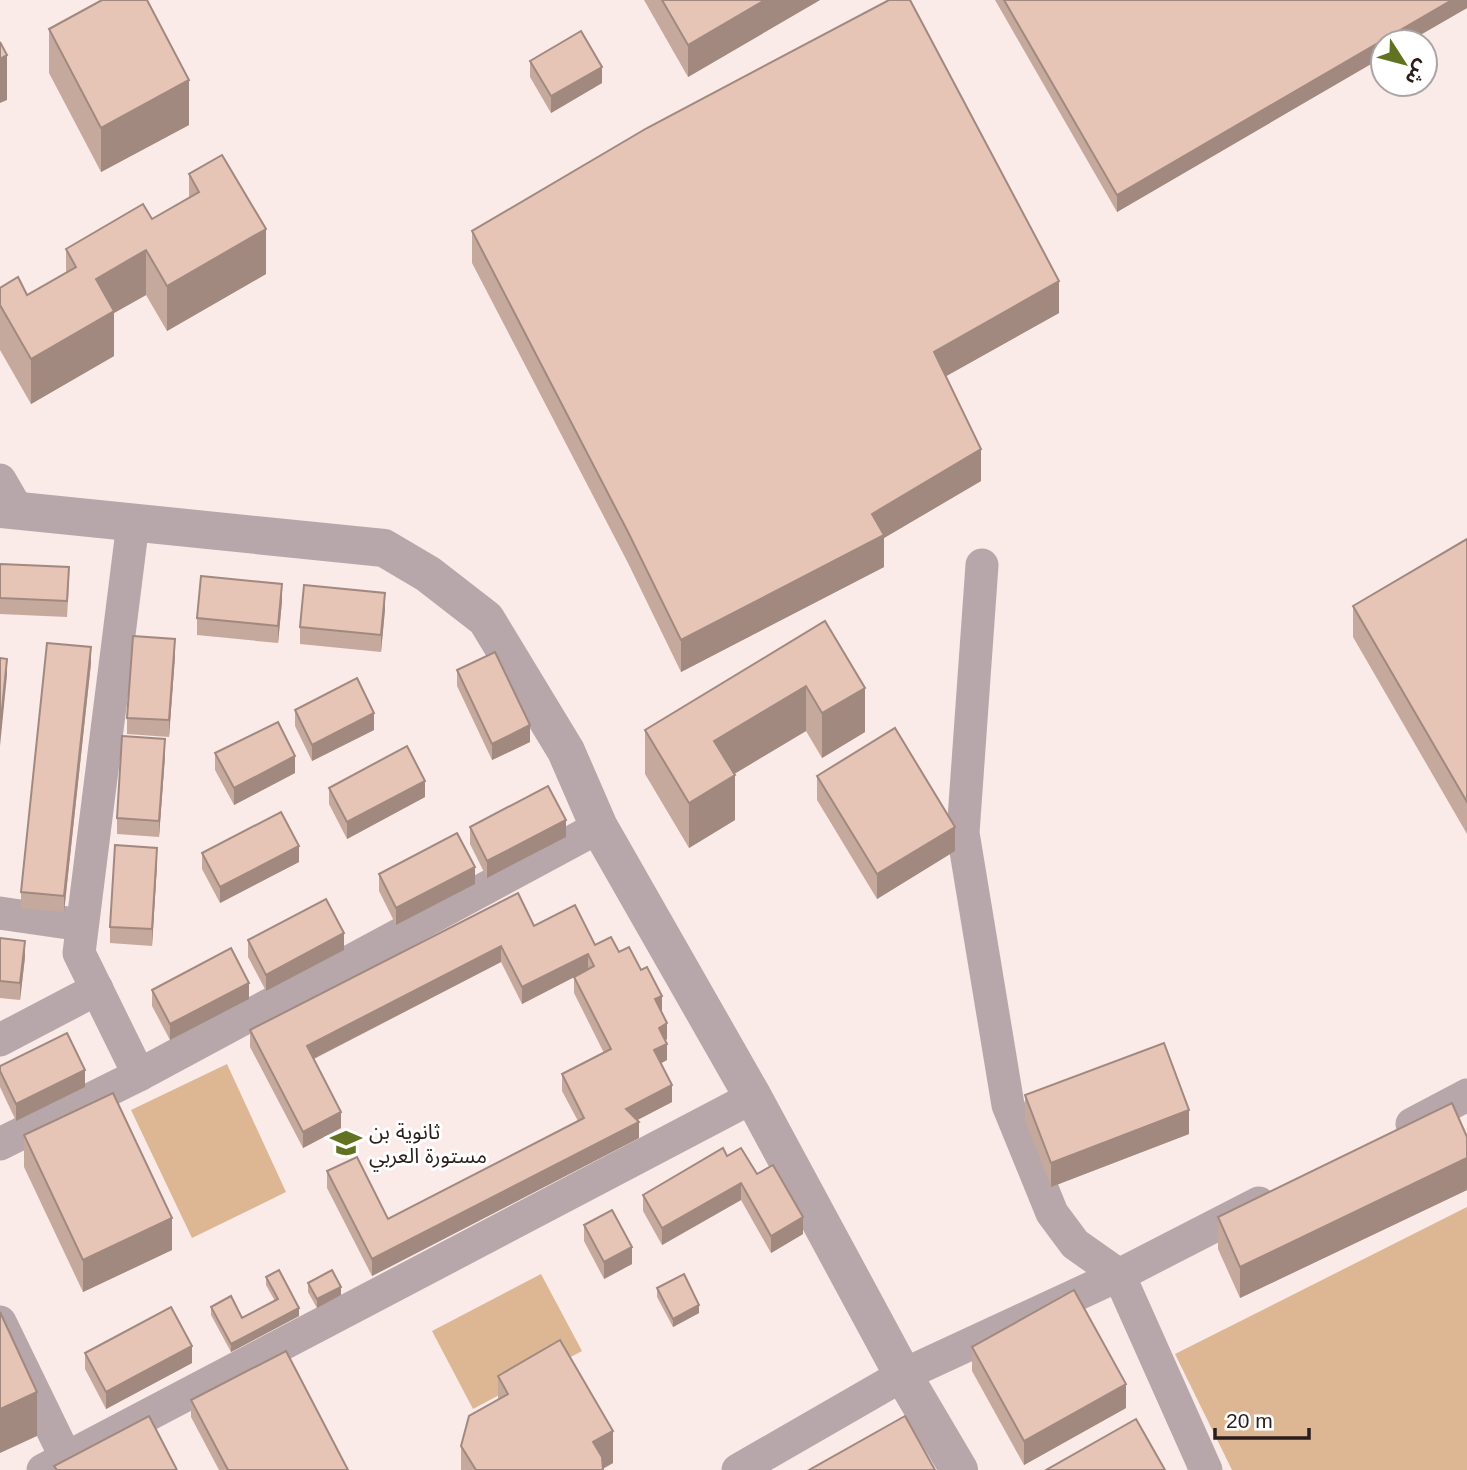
<svg xmlns="http://www.w3.org/2000/svg" width="1467" height="1470" viewBox="0 0 1467 1470" font-family="Arial,'Noto Sans Arabic',sans-serif">
	<style>
		.green { fill: #ddb794 }
		.lines { fill: none; stroke-linecap: round; stroke-linejoin: round }
		.minor { stroke: #b8a7aa; stroke-width: 33 }
		.tertiary { stroke: #b8a7aa; stroke-width: 38 }
		.wall { fill: #c6a99d }
		.shaded-wall { fill: #a1897f }
		.building { fill: #e6c4b6; stroke: #a1897f; stroke-width: 2 }
		.labels { text-anchor: middle; dominant-baseline: central; stroke-width: 6; stroke-linejoin: round; paint-order: stroke }
		.poi-label { font-size: 21px; fill: #2b1d1c; stroke: #fff; text-anchor: start }
	</style>
	<rect width="100%" height="100%" fill="#faeae8"/>
	<g class="green">
		<polygon points="227,1064 286,1192 192,1238 131,1110"/>
		<polygon points="1467,1207 1467,1470 1232,1470 1175,1354"/>
		<polygon points="541,1274 582,1351 473,1409 432,1331"/>
	</g>
	<g class="lines">
		<g class="minor">
			<polyline points="0,480 18,511"/>
			<polyline points="133,523 79,953 139,1075"/>
			<polyline points="982,565 963,833 1008,1105 1052,1213 1075,1244 1119,1275 1206,1470"/>
			<polyline points="0,913 82,925"/>
			<polyline points="0,1040 97,989"/>
			<polyline points="1412,1124 1467,1095"/>
			<polyline points="0,1144 139,1075 599,827"/>
			<polyline points="0,1322 66,1458"/>
			<polyline points="43,1470 753,1097"/>
			<polyline points="738,1470 903,1375 1119,1275 1259,1203"/>
		</g>
		<polyline class="tertiary" points="0,509 384,548 428,574 486,619 566,751 599,827 753,1097 903,1375 959,1470"/>
	</g>
	<g class="wall">
		<polygon points="644,0 820,0 688,77"/>
		<polygon points="995,0 1467,0 1467,8 1408,42 1383,42 1383,57 1117,212"/>
		<polygon points="49,29 189,125 101,172 49,73"/>
		<polygon points="530,61 602,83 551,113 530,77"/>
		<polygon points="189,174 266,274 167,331 146,295 114,313 114,356 31,404 0,350 0,288 27,295 66,273 66,249 152,219 189,198"/>
		<polygon points="472,231 1059,313 946,376 981,481 884,538 884,567 681,672 628,563 472,263"/>
		<polygon points="1467,539 1467,834 1353,637 1353,606"/>
		<polygon points="0,564 69,584 67,617 0,614"/>
		<polygon points="282,601 278,643 197,635 197,618"/>
		<polygon points="385,609 381,652 300,644 300,627"/>
		<polygon points="825,621 865,732 822,758 806,731 734,774 735,820 689,848 645,774 645,730"/>
		<polygon points="175,656 169,737 127,734 127,718"/>
		<polygon points="91,663 64,912 21,908 21,892"/>
		<polygon points="457,670 530,742 492,760 457,686"/>
		<polygon points="295,710 374,730 312,761 295,726"/>
		<polygon points="215,753 295,773 234,805 215,770"/>
		<polygon points="165,756 159,837 117,834 117,818"/>
		<polygon points="817,776 955,851 877,899 817,800"/>
		<polygon points="329,788 425,797 347,839 329,804"/>
		<polygon points="470,827 566,837 487,878 470,844"/>
		<polygon points="202,853 299,862 220,903 202,869"/>
		<polygon points="157,864 152,946 110,943 110,927"/>
		<polygon points="379,874 475,884 396,925 379,891"/>
		<polygon points="534,926 619,952 662,1012 667,1039 665,1041 667,1060 661,1063 672,1102 637,1120 639,1138 372,1276 327,1188 327,1171 388,1219 578,1121 562,1091 562,1074 604,1053 574,993 574,977 522,1004 501,962 314,1059 341,1128 303,1148 250,1047 250,1030"/>
		<polygon points="0,938 25,957 20,1000 0,998"/>
		<polygon points="248,940 344,950 266,991 248,957"/>
		<polygon points="152,990 249,999 170,1040 152,1006"/>
		<polygon points="0,1066 85,1087 16,1121 0,1087"/>
		<polygon points="1025,1095 1189,1134 1051,1187 1025,1120"/>
		<polygon points="24,1135 172,1250 83,1292 24,1167"/>
		<polygon points="1467,1137 1467,1190 1240,1298 1218,1249 1218,1217"/>
		<polygon points="727,1156 757,1174 803,1234 771,1253 741,1200 662,1245 643,1211 643,1195"/>
		<polygon points="584,1225 632,1264 604,1279 584,1241"/>
		<polygon points="266,1277 299,1316 231,1352 211,1315 211,1307 242,1318 275,1301 266,1285"/>
		<polygon points="308,1283 341,1295 317,1308 308,1292"/>
		<polygon points="657,1288 699,1313 673,1327 657,1297"/>
		<polygon points="972,1347 1126,1408 1024,1465 972,1371"/>
		<polygon points="85,1353 192,1363 106,1409 85,1369"/>
		<polygon points="498,1376 613,1463 603,1469 603,1470 461,1470 461,1446 498,1400"/>
		<polygon points="191,1400 348,1470 219,1470 191,1417"/>
	</g>
	<g class="shaded-wall">
		<polygon points="765,0 820,0 688,77 688,45"/>
		<polygon points="1452,0 1467,0 1467,8 1408,42 1383,42 1383,57 1117,212 1117,195"/>
		<polygon points="7,55 7,100 0,103 0,59"/>
		<polygon points="602,67 602,83 551,113 551,96"/>
		<polygon points="189,80 189,125 101,172 101,128"/>
		<polygon points="266,229 266,274 167,331 167,286"/>
		<polygon points="146,250 146,295 114,313 114,356 31,404 31,359 96,279"/>
		<polygon points="1059,281 1059,313 934,383 934,352"/>
		<polygon points="981,449 981,481 884,538 884,567 681,672 681,640 872,514"/>
		<polygon points="282,584 282,601 278,643 278,626"/>
		<polygon points="385,593 385,609 381,652 381,635"/>
		<polygon points="175,639 175,656 169,737 169,720"/>
		<polygon points="91,647 91,663 64,912 64,896"/>
		<polygon points="7,659 7,675 0,746 0,730"/>
		<polygon points="806,686 806,731 714,786 714,741"/>
		<polygon points="865,688 865,732 822,758 822,713"/>
		<polygon points="374,713 374,730 312,761 312,745"/>
		<polygon points="530,725 530,742 492,760 492,744"/>
		<polygon points="165,739 165,756 159,837 159,821"/>
		<polygon points="295,756 295,773 234,805 234,788"/>
		<polygon points="735,775 735,820 689,848 689,803"/>
		<polygon points="425,781 425,797 347,839 347,822"/>
		<polygon points="566,820 566,837 487,878 487,861"/>
		<polygon points="955,827 955,851 877,899 877,874"/>
		<polygon points="299,846 299,862 220,903 220,887"/>
		<polygon points="157,848 157,864 152,946 152,929"/>
		<polygon points="475,867 475,884 396,925 396,908"/>
		<polygon points="344,933 344,950 266,991 266,975"/>
		<polygon points="25,941 25,957 20,1000 20,983"/>
		<polygon points="501,946 501,962 307,1062 307,1046"/>
		<polygon points="588,954 588,970 522,1004 522,987"/>
		<polygon points="249,983 249,999 170,1040 170,1024"/>
		<polygon points="662,996 662,1012 655,999"/>
		<polygon points="667,1023 667,1039 659,1044 659,1028"/>
		<polygon points="667,1044 667,1060 654,1067 654,1050"/>
		<polygon points="85,1070 85,1087 16,1121 16,1104"/>
		<polygon points="672,1085 672,1102 626,1126 626,1109"/>
		<polygon points="1189,1110 1189,1134 1051,1187 1051,1163"/>
		<polygon points="341,1112 341,1128 303,1148 303,1132"/>
		<polygon points="639,1122 639,1138 372,1276 372,1259"/>
		<polygon points="1467,1158 1467,1190 1240,1298 1240,1267"/>
		<polygon points="741,1183 741,1200 662,1245 662,1228"/>
		<polygon points="803,1217 803,1234 771,1253 771,1236"/>
		<polygon points="172,1218 172,1250 83,1292 83,1260"/>
		<polygon points="632,1247 632,1264 604,1279 604,1262"/>
		<polygon points="341,1287 341,1295 317,1308 317,1299"/>
		<polygon points="699,1305 699,1313 673,1327 673,1319"/>
		<polygon points="299,1308 299,1316 231,1352 231,1344"/>
		<polygon points="192,1346 192,1363 106,1409 106,1392"/>
		<polygon points="1126,1384 1126,1408 1024,1465 1024,1441"/>
		<polygon points="37,1392 37,1436 0,1453 0,1409"/>
		<polygon points="613,1431 613,1463 600,1470 593,1442"/>
	</g>
	<g class="building">
		<polygon points="102,0 147,0 189,80 101,128 49,29"/>
		<polygon points="662,0 765,0 688,45"/>
		<polygon points="889,0 910,0 1059,281 934,352 981,449 872,514 884,535 681,640 628,532 472,231 647,128"/>
		<polygon points="1004,0 1452,0 1117,195"/>
		<polygon points="581,31 602,67 551,96 530,61"/>
		<polygon points="0,42 7,55 0,59"/>
		<polygon points="222,155 266,229 167,286 146,250 96,279 114,311 31,359 0,305 0,288 18,277 27,295 76,267 66,249 143,204 152,219 199,192 189,174"/>
		<polygon points="1467,539 1467,802 1353,606"/>
		<polygon points="0,564 69,567 67,601 0,598"/>
		<polygon points="201,576 282,584 278,626 197,618"/>
		<polygon points="304,585 385,593 381,635 300,627"/>
		<polygon points="825,621 865,688 822,713 806,686 714,741 735,775 689,803 645,730"/>
		<polygon points="133,636 175,639 169,720 127,718"/>
		<polygon points="47,643 91,647 64,896 21,892"/>
		<polygon points="495,652 530,725 492,744 457,670"/>
		<polygon points="0,658 7,659 0,730"/>
		<polygon points="357,678 374,713 312,745 295,710"/>
		<polygon points="278,722 295,756 234,788 215,753"/>
		<polygon points="895,728 955,827 877,874 817,776"/>
		<polygon points="122,736 165,739 159,821 117,818"/>
		<polygon points="407,746 425,781 347,822 329,788"/>
		<polygon points="548,786 566,820 487,861 470,827"/>
		<polygon points="281,812 299,846 220,887 202,853"/>
		<polygon points="457,833 475,867 396,908 379,874"/>
		<polygon points="115,845 157,848 152,929 110,927"/>
		<polygon points="518,893 534,926 575,905 595,945 611,937 619,952 629,947 641,970 647,967 662,996 655,999 667,1023 659,1028 667,1044 654,1050 672,1085 626,1109 639,1122 372,1259 327,1171 357,1157 388,1219 584,1118 562,1074 611,1049 574,977 594,966 588,954 522,987 501,946 307,1046 341,1112 303,1132 250,1030"/>
		<polygon points="326,899 344,933 266,975 248,940"/>
		<polygon points="0,938 25,941 20,983 0,981"/>
		<polygon points="231,948 249,983 170,1024 152,990"/>
		<polygon points="67,1033 85,1070 16,1104 0,1071 0,1066"/>
		<polygon points="1164,1043 1189,1110 1051,1163 1025,1095"/>
		<polygon points="113,1093 172,1218 83,1260 24,1135"/>
		<polygon points="1452,1103 1467,1137 1467,1158 1240,1267 1218,1217"/>
		<polygon points="723,1148 727,1156 741,1148 757,1174 773,1165 803,1217 771,1236 741,1183 662,1228 643,1195"/>
		<polygon points="612,1210 632,1247 604,1262 584,1225"/>
		<polygon points="279,1270 299,1308 231,1344 211,1307 231,1296 242,1318 278,1299 266,1277"/>
		<polygon points="332,1270 341,1287 317,1299 308,1283"/>
		<polygon points="684,1274 699,1305 673,1319 657,1288"/>
		<polygon points="1074,1290 1126,1384 1024,1441 972,1347"/>
		<polygon points="171,1307 192,1346 106,1392 85,1353"/>
		<polygon points="0,1312 37,1392 0,1409"/>
		<polygon points="560,1340 613,1431 593,1442 602,1457 603,1470 476,1470 461,1446 469,1416 508,1394 498,1376"/>
		<polygon points="286,1351 348,1470 228,1470 191,1400"/>
		<polygon points="149,1416 177,1470 57,1470 54,1466"/>
		<polygon points="905,1416 935,1470 809,1470"/>
		<polygon points="1136,1419 1165,1470 1046,1470"/>
	</g>
	<defs>
		<symbol id="school-bare" viewBox="-9 -9 18 18"><path d="M0-5L7-2L0 1L-7-2ZM-4 1L0 2.5L4 1V4Q0 6-4 4Z" fill="#617321" stroke="#fff" stroke-width="2.5" paint-order="stroke"/></symbol>
	</defs>
	<g fill-rule="evenodd">
		<use href="#school-bare" x="324" y="1121" width="44" height="44"/>
	</g>
	<g class="labels">
		<g class="poi-label">
			<text x="369" y="1131">ثانوية بن<tspan x="369" dy="24">مستورة العربي</tspan></text>
		</g>
	</g>
	<g transform="translate(1404 63) rotate(126)"><circle r="33" fill="#ffffff" stroke="#aaa5a4" stroke-width="2"/>
	<path d="M0-5L12 26L0 18L-12 26Z" fill="#617321"/>
	<text y="-10" font-size="19" font-weight="bold" text-anchor="middle" fill="#2b1d1c">ش</text>
	</g>
	<path d="M1215 1428v10h94v-10" fill="none" stroke="#2b1d1c" stroke-width="3.5"/>
	<text x="1226" y="1428" font-size="21" fill="#2b1d1c" stroke="#ffffff" stroke-width="5" paint-order="stroke">20 m</text>
</svg>
